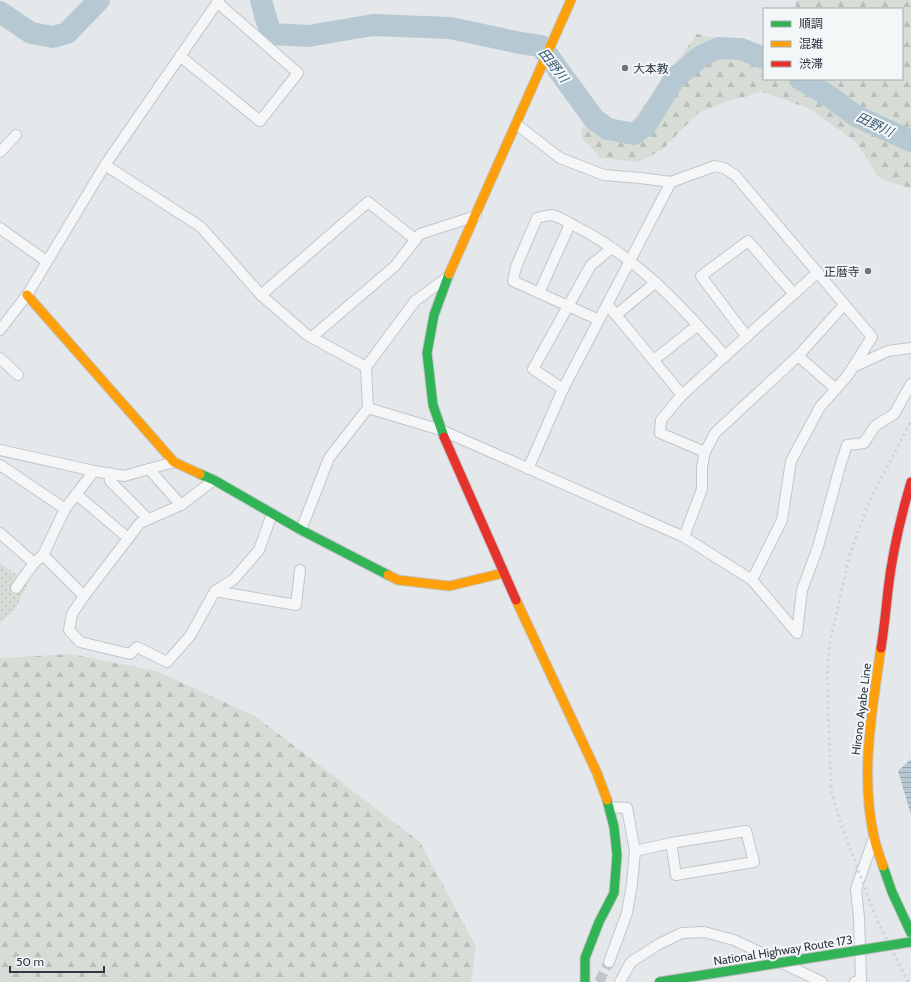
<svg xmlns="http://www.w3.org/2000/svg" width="911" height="982" viewBox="0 0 911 982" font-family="Cabin,'Noto Sans JP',sans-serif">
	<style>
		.grass { fill: url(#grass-dots) }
		.forest { fill: url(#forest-firs) }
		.water { fill: url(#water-rules) }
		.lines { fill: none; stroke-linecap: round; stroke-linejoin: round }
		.river { stroke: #b6c8d2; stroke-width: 22 }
		.street-tunnel { stroke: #c0c5c9; stroke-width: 10; stroke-dasharray: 10 5; stroke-linecap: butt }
		.street-casing { stroke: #c3c6c8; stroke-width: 12 }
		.fast-casing { stroke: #c3c6c8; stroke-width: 11 }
		.slow-casing { stroke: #c3c6c8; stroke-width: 11 }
		.jam-casing { stroke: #c3c6c8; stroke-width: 11 }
		.street { stroke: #f5f6f7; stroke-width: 10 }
		.fast { stroke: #30b455; stroke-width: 9 }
		.slow { stroke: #ff9f0a; stroke-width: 9 }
		.jam { stroke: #e5322d; stroke-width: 9 }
		.rail { stroke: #ced0d2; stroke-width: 3; stroke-dasharray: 2 4; stroke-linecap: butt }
		.fast-bridge-casing { stroke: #b8bbbe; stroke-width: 11; stroke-linecap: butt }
		.fast-bridge { stroke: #30b455; stroke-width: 9 }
		.poi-dot { fill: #6d767d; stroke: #f4f7f8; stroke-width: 1.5 }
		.labels { text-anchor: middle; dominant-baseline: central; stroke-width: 4; stroke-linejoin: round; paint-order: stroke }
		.poi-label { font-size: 12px; fill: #2d3843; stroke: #f4f7f8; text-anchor: start }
		.street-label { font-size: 12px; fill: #2d3843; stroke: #f4f7f8 }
		.water-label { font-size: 13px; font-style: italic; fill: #3a5d74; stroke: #f4f7f8 }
	</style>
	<defs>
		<pattern id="grass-dots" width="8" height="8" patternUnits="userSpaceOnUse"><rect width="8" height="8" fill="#d7ddd6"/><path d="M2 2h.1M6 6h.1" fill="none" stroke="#b9beb9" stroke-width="1.8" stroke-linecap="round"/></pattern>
		<pattern id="forest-firs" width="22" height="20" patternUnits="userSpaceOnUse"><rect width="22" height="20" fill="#d7ddd6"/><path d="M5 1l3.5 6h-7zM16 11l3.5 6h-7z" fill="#b9beb9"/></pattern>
		<pattern id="water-rules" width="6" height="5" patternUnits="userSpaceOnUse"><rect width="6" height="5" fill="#b6c8d2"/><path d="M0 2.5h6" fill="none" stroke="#94a3ac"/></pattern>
	</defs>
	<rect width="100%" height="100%" fill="#e5e8ea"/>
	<polygon class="grass" points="0,563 28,583 16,608 0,623"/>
	<g class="forest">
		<polygon points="797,0 911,0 911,188 885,181 877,175 856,142 808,108 762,92 725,102 698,113 663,149 639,162 601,158 581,137 582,128 591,124 615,139 631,123 697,34 764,48 764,79 902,79 902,9 795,9"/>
		<polygon points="71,654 156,671 255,716 420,842 476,947 471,982 0,982 0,658"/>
	</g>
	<polygon class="water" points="911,759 911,815 898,771"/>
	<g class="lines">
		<g class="river">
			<polyline points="261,0 267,22 272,34 308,36 373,25 450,28 520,43 541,46 594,119 608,129 634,134 646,125 675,78 701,56 719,48 741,49 764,58"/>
			<polyline points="0,12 31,33 53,37 67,33 99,0"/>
			<polyline points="800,79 826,94 856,116 911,141"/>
		</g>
		<polyline class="street-tunnel" points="599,982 609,962"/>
		<defs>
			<g id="street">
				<polyline points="180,56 260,121 298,73 217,2"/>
				<polyline points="0,152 16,135"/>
				<polyline points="105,165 201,227 261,295 307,335 366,367"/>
				<polyline points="0,228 46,261"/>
				<polyline points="539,293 570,224"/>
				<polyline points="261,295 368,202 416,240"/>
				<polyline points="607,304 682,395"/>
				<polyline points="616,315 656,282"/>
				<path d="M599,320L513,281L516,267L537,218C541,217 548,215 552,215C558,216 571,224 577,227C637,258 681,305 725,356"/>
				<polyline points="0,330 27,295 105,165 219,0"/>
				<polyline points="312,337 395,266 420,234 476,216"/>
				<polyline points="747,337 701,276 748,241 794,294"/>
				<polyline points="798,356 836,389"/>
				<polyline points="0,358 18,375"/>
				<polyline points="654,360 698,325"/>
				<polyline points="853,367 888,351 911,348"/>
				<polyline points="563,389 533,369 591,265 612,248"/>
				<polyline points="368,408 441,430 684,537 752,580 782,520 791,461 820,407 848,375 872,337 735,175 724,168 715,166 671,182 640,178 604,175 560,158 516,124"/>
				<polyline points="0,450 94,471 124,476 174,462"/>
				<polyline points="705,452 660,433 661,420 682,395 818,272"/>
				<polyline points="0,465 65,509 94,471"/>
				<polyline points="149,469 181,505"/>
				<polyline points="528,469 563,389 671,182"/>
				<polyline points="109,473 110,481 148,519"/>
				<polyline points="76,494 128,538"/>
				<polyline points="272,514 259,550 234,579 215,591 296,605 300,570"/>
				<polyline points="301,530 329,458 368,408 366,367 415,301 448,277"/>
				<polyline points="0,533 34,563 43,555 65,509"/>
				<polyline points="684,537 702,489 702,467 705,452 715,433 798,356 844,305"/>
				<polyline points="43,555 84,596 140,523 181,505 214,480"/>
				<polyline points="752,580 797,633 802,590 818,547 841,463 847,445 864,443 875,426 894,414 911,384"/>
				<polyline points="16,588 34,563"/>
				<polyline points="84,596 72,614 69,630 80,642 130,654 137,647 167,662 190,636 215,591"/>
				<polyline points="635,851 671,843 746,831 754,862 676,875 671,843"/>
				<polyline points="609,962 627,913 632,884 635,851 627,808 609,807"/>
				<polyline points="620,982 631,962 659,944 682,933 704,932 734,940 822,982"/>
				<polyline points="855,982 861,980 859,918 856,889 874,838"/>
			</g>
			<g id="fast">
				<polyline points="444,437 433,405 427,353 434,315 449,274"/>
				<polyline points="200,474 214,480 301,530 388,575"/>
				<polyline points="883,866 892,892 911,933"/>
				<polyline points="585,982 585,958 599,922 614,893 617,855 614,827 607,800"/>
			</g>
			<g id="slow">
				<polyline points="449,274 571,0"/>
				<polyline points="27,295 174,462 200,474"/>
				<polyline points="388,575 398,580 449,586 503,573"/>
				<polyline points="516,600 597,773 607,800"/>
				<path d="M881,648C872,710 860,775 874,837C876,847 880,857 883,866"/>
			</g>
			<g id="jam">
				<polyline points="444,437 516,600"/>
				<path d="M881,648C884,629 886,610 888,590C892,555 901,516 911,482"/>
			</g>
		</defs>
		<use href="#street" class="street-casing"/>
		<use href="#fast" class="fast-casing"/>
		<use href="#slow" class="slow-casing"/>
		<use href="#jam" class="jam-casing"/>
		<use href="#street" class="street"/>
		<use href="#fast" class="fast"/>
		<use href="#slow" class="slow"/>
		<use href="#jam" class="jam"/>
		<polyline class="rail" points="908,982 876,918 840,821 831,789 827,676 830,642 850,554 869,502 911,421"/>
		<defs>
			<polyline id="fast-bridge" points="659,982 911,942"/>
		</defs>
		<use href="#fast-bridge" class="fast-bridge-casing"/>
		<use href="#fast-bridge" class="fast-bridge"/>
	</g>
	<g class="poi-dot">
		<circle cx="625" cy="68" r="4"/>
		<circle cx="868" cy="271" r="4"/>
	</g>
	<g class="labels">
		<g class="poi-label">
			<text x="633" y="68">大本教</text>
			<text x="860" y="271" text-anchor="end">正暦寺</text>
		</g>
		<g class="street-label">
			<text transform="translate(861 709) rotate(-83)">Hirono Ayabe Line</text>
			<text transform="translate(783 950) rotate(-9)">National Highway Route 173</text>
		</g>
		<g class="water-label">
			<text transform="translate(554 65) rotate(52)">田野川</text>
			<text transform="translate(875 124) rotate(26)">田野川</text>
		</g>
	</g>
	<rect x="763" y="8" width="140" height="72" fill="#f4f7f8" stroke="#a4abb0"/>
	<rect x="771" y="21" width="20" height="6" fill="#30b455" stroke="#a4abb0"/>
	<text x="799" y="28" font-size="12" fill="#2d3843">順調</text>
	<rect x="771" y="41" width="20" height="6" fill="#ff9f0a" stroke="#a4abb0"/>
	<text x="799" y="48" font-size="12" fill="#2d3843">混雑</text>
	<rect x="771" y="61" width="20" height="6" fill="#e5322d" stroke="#a4abb0"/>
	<text x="799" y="68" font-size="12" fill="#2d3843">渋滞</text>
	<path d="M10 966v6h94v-6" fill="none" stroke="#2d3843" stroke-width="2"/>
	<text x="16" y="966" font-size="12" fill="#2d3843" stroke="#f4f7f8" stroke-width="3" paint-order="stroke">50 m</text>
</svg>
